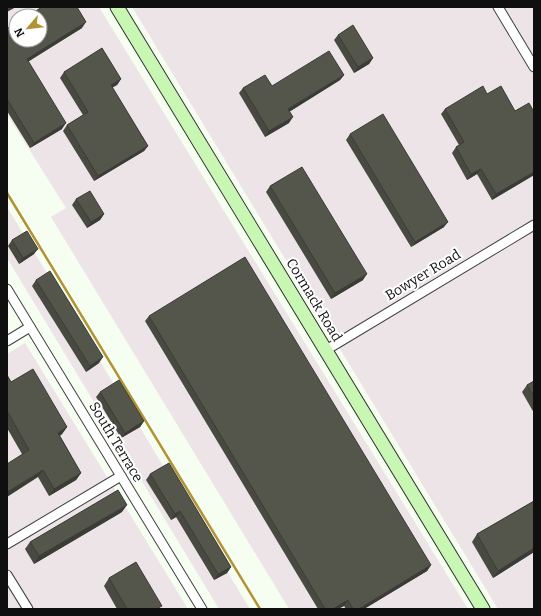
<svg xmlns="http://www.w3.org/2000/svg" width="541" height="616" viewBox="0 0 541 616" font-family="Bitter,serif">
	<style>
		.industrial { fill: #ece4e6; fill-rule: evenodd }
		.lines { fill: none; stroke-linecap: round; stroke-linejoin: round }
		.street-casing { stroke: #424242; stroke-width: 11 }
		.secondary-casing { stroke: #313131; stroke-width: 15 }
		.street { stroke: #fff; stroke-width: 9 }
		.secondary { stroke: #c8f7b3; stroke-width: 13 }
		.rail { stroke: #b29334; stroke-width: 2.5 }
		.wall { fill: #484a41 }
		.shaded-wall { fill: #3b3c35 }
		.building { fill: #54564c; stroke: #3b3c35 }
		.labels { text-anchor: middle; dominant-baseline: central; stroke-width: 4; stroke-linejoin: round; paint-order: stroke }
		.street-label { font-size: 14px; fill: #0f0f0f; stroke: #fff }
	</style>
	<rect width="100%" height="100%" fill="#f6fef1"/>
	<g class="industrial">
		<path d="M7,7H99L468,609H289L51,217L66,208L7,114ZM16,16H40V40H16Z"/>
		<polygon points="132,7 534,7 534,609 498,609"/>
		<polygon points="7,207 165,469 250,609 219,609 7,258"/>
		<polygon points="25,343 188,609 7,609 7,354"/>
	</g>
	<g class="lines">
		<defs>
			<g id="street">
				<polyline points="498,7 534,67"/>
				<polyline points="7,289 202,609"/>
				<polyline points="7,341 30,327"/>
				<polyline points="326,350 534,225"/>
				<polyline points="7,544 121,476"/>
				<polyline points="7,575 28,609"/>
			</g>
			<polyline id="secondary" points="117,7 483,609"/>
		</defs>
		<use href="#street" class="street-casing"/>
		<use href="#secondary" class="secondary-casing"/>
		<use href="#street" class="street"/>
		<use href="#secondary" class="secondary"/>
		<polyline class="rail" points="7,193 260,609"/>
	</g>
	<g class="wall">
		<polygon points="7,27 8,28 82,28 28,61 62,129 30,148 7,111"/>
		<polygon points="338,35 373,58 369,64 354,73 334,40"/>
		<polygon points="64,72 121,79 117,85 112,87 148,146 144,151 94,181 63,131 67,125 83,115 60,78"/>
		<polygon points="344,75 340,80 289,112 289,123 265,137 239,93 243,88 272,86"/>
		<polygon points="487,94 515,111 534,112 534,175 492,200 477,174 467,180 452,153 456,147 459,145 441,114 445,109"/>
		<polygon points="350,134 444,227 411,247 346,140"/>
		<polygon points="270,186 363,280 331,299 266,192"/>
		<polygon points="76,199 104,214 100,220 87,228 72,205"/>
		<polygon points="12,240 34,254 19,264 8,246"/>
		<polygon points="36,280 99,363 86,372 32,286"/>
		<polygon points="149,316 431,565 427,571 364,609 346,609 344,606 338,609 318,609 145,321"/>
		<polygon points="7,375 11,382 67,427 62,434 60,436 81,473 76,480 49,496 38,477 22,454 7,428"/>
		<polygon points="534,381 534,413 522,392 527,385"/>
		<polygon points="100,392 144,421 140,427 121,438 96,397"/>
		<polygon points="150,474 231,567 227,573 214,580 176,517 171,520 146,480"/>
		<polygon points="534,501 534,552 493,578 472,542 477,534"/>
		<polygon points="122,512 34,564 25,549 30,542"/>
		<polygon points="109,578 159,609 117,609 104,586"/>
	</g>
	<g class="shaded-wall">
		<polygon points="10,7 16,7 7,12 7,9"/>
		<polygon points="86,22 82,28 23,65 27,59"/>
		<polygon points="373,58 369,64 354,73 358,67"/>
		<polygon points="344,75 340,80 284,115 288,109"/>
		<polygon points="121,79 117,85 107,91 111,85"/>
		<polygon points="293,117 289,123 265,137 269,131"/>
		<polygon points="66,123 62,129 30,148 34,143"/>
		<polygon points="148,146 144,151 94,181 98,176"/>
		<polygon points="481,169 477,174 467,180 471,174"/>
		<polygon points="534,172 534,175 492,200 496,194"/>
		<polygon points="104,214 100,220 87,228 91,222"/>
		<polygon points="448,222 444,227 411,247 415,242"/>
		<polygon points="38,249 34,254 19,264 23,258"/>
		<polygon points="367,274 363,280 331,299 335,293"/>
		<polygon points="103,357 99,363 86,372 90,366"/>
		<polygon points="144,421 140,427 121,438 125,433"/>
		<polygon points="67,427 62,434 53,440 58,433"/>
		<polygon points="43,470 38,477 7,497 7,492"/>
		<polygon points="81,473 76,480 49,496 54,489"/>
		<polygon points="127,505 122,512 34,564 39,556"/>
		<polygon points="180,511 176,517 171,520 175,514"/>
		<polygon points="534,548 534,552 493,578 498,571"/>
		<polygon points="431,565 427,571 364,609 359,609"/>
		<polygon points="231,567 227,573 214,580 218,574"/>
		<polygon points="348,600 344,606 338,609 333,609"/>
	</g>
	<g class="building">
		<polygon points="42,7 77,7 86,22 27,59 66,123 34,143 7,99 7,27 8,28 16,23 16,40 40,40 40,16 28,16"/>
		<polygon points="353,25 373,58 358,67 338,35"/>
		<polygon points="102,48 121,79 111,85 148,146 98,176 67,125 88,112 64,72"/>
		<polygon points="329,51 344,75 288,109 293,117 269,131 243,88 265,75 272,86"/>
		<polygon points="483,86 487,94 501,86 515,111 529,103 534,112 534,172 496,194 481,169 471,174 456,147 464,142 445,109"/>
		<polygon points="383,114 448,222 415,242 350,134"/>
		<polygon points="302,167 367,274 335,293 270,186"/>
		<polygon points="90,191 104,214 91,222 76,199"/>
		<polygon points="27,231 38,249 23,258 12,240"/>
		<polygon points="245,257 431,565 359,609 353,609 348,600 333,609 325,609 149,316"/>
		<polygon points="50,271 103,357 90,366 36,280"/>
		<polygon points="33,369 67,427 58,433 81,473 54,489 43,470 7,492 7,464 29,450 7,411 7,375 11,382"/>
		<polygon points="119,380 144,421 125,433 100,392"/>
		<polygon points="534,381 534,397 527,385"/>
		<polygon points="169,463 231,567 218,574 180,511 175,514 150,474"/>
		<polygon points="118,490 127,505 39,556 30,542"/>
		<polygon points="534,501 534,548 498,571 477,534"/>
		<polygon points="136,562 162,606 156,609 127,609 109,578"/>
	</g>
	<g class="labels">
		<g class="street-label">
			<text transform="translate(423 275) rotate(-31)">Bowyer Road</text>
			<text transform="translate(314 300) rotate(59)">Cormack Road</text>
			<text transform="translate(116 442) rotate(59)">South Terrace</text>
		</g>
	</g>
	<rect width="541" height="616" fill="none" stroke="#0f0f0f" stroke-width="16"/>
	<g transform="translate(28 28) rotate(242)"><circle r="19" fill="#ffffff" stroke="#9f9f9f"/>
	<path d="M0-3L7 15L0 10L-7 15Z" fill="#b29334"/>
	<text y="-6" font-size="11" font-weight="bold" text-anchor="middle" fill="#0f0f0f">N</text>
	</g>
</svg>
